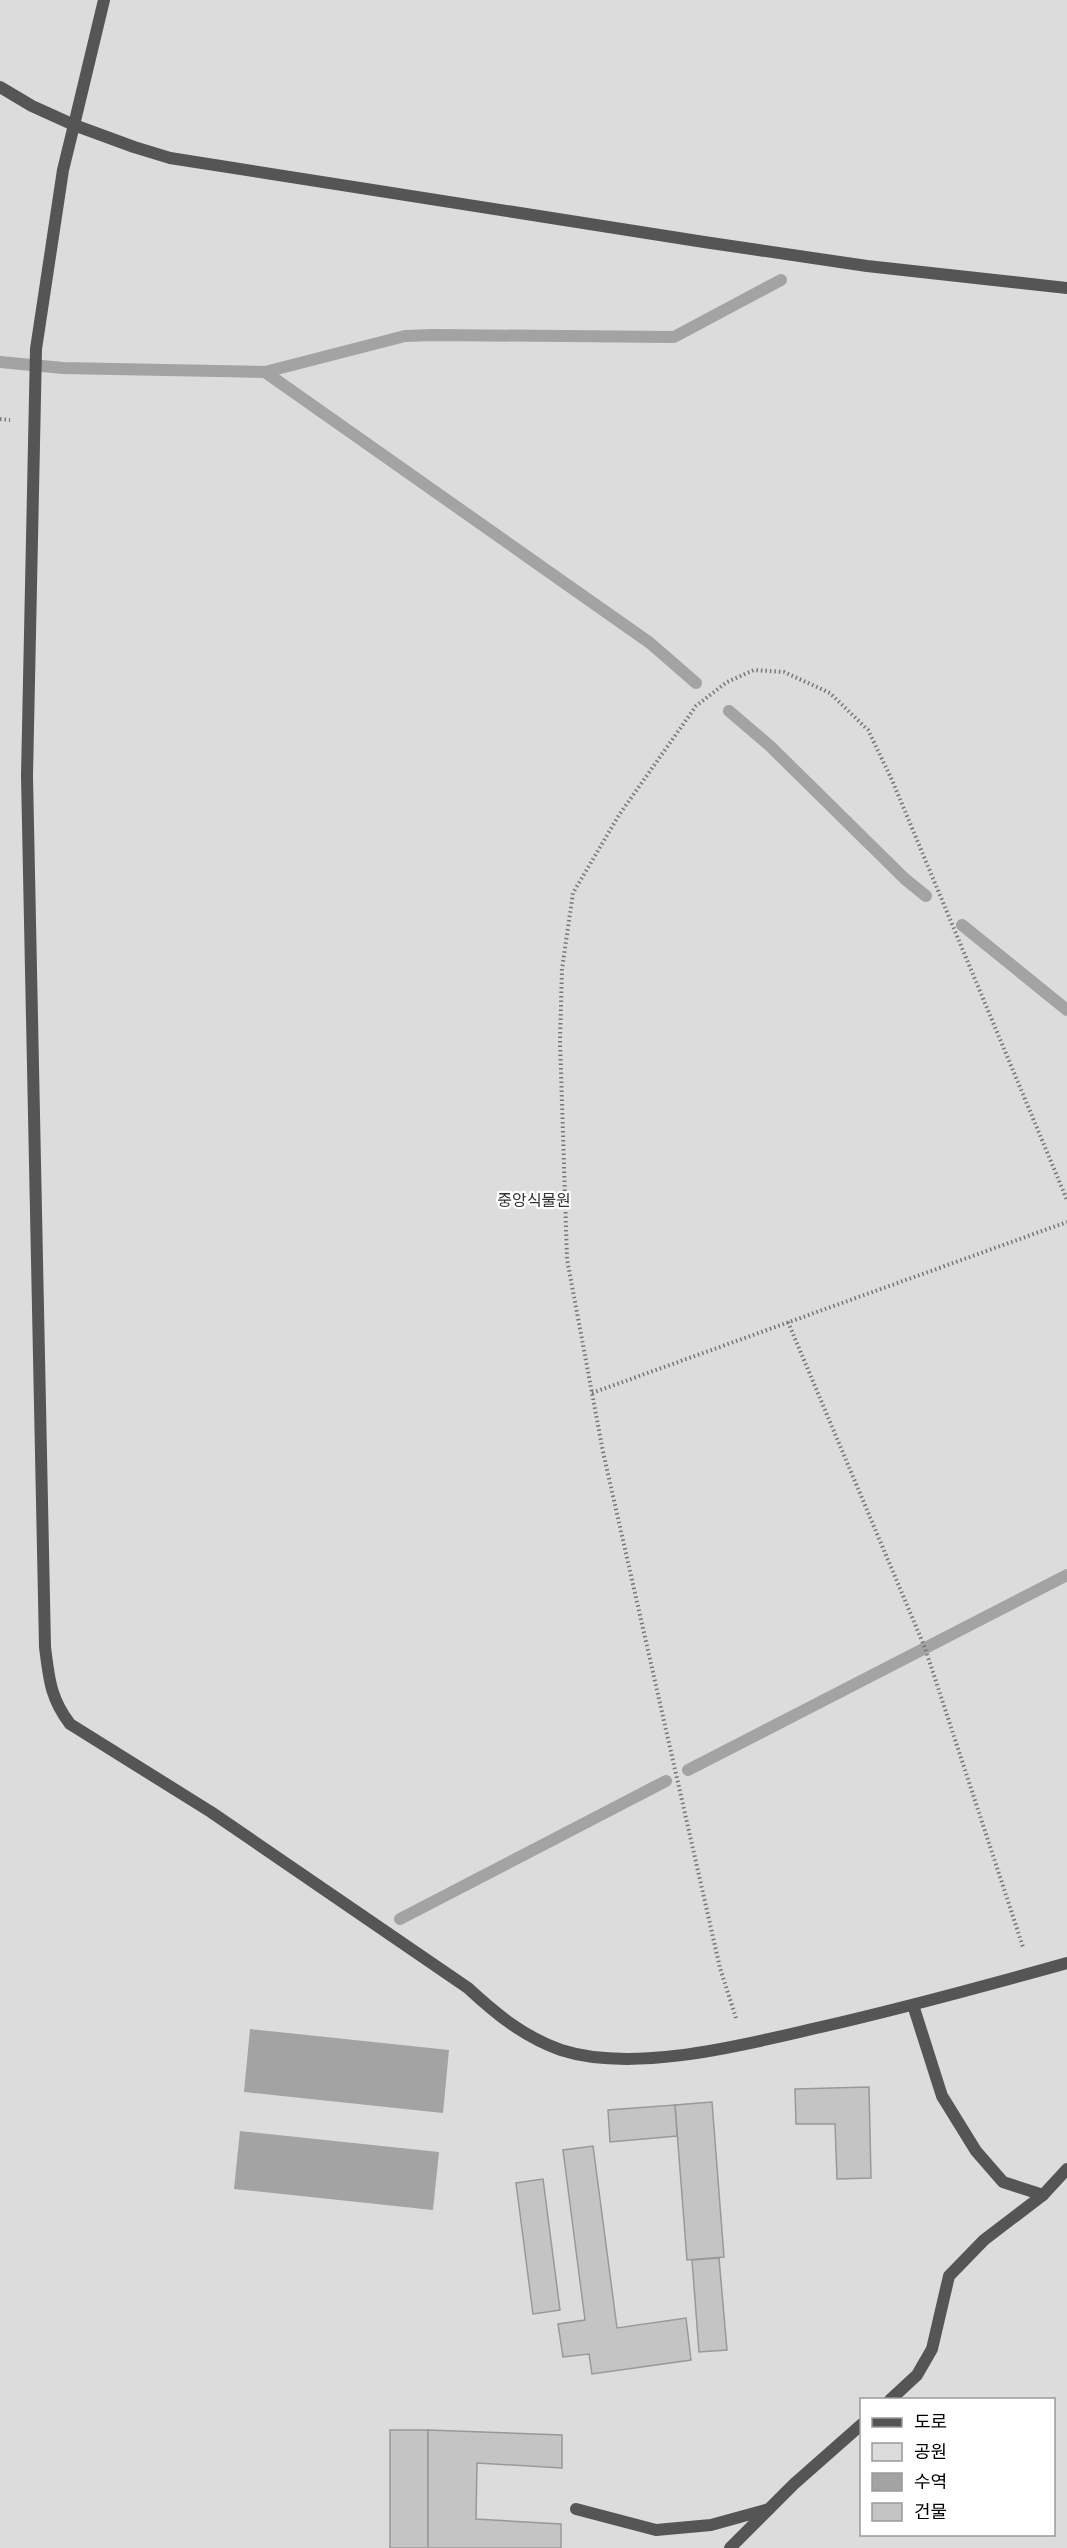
<svg xmlns="http://www.w3.org/2000/svg" width="1067" height="2548" viewBox="0 0 1067 2548" font-family="'DejaVu Sans','Noto Sans KR',sans-serif">
	<style>
		.green { fill: #dcdcdc; fill-rule: evenodd }
		.water { fill: #a3a3a3 }
		.lines { fill: none; stroke-linecap: round; stroke-linejoin: round }
		.stream { stroke: #a3a3a3; stroke-width: 12 }
		.building { fill: #c4c4c4; stroke: #999; stroke-width: 1.5 }
		.path { stroke: #777; stroke-width: 4; stroke-dasharray: 1.5 3; stroke-linecap: butt }
		.service { stroke: #555; stroke-width: 12 }
		.minor { stroke: #555; stroke-width: 12 }
		.labels { text-anchor: middle; dominant-baseline: central; stroke-width: 4.5; stroke-linejoin: round; paint-order: stroke }
		.park-label { font-size: 16px; fill: #333; stroke: #fff }
	</style>
	<rect width="100%" height="100%" fill="#fff"/>
	<path class="green" d="M0,0H1067V2548H0ZM862,2400H1054V2534H862Z"/>
	<g class="water">
		<polygon points="250,2029 449,2050 443,2113 244,2092"/>
		<polygon points="240,2131 439,2152 433,2210 234,2189"/>
	</g>
	<g class="lines">
		<g class="stream">
			<polyline points="0,362 63,368 265,372 650,643 696,683"/>
			<polyline points="265,372 405,336 433,335 674,337 781,280"/>
			<polyline points="729,711 770,746 905,879 926,896"/>
			<polyline points="962,925 1067,1010"/>
			<polyline points="688,1770 1067,1575"/>
			<polyline points="400,1919 666,1781"/>
		</g>
	</g>
	<g class="building">
		<polygon points="869,2087 871,2178 837,2179 835,2124 796,2124 795,2089"/>
		<polygon points="712,2102 724,2257 687,2260 675,2105"/>
		<polygon points="675,2105 677,2136 610,2142 608,2110"/>
		<polygon points="593,2146 617,2328 686,2318 691,2360 592,2374 589,2354 563,2357 558,2324 585,2320 563,2150"/>
		<polygon points="543,2179 560,2310 533,2314 516,2183"/>
		<polygon points="719,2258 727,2350 699,2352 692,2260"/>
		<rect x="390" y="2430" width="38" height="118"/>
		<polygon points="428,2430 562,2435 562,2468 477,2463 476,2519 561,2524 561,2548 428,2548"/>
	</g>
	<g class="lines">
		<g class="path">
			<polyline points="0,419 10,420"/>
			<polyline points="788,1322 925,1648 1023,1947"/>
			<polyline points="592,1393 1067,1222"/>
			<polyline points="736,2018 720,1968 603,1452 567,1259 560,1040 562,969 573,893 619,815 696,706 727,682 754,670 784,672 830,693 868,730 892,780 1067,1200"/>
		</g>
		<polyline class="service" points="576,2509 656,2530 711,2525 769,2509"/>
		<g class="minor">
			<polyline points="104,0 74,125 134,147 170,158 704,242 867,266 1067,288"/>
			<path d="M0,87L32,106L74,125L63,170L36,349L27,776L45,1647C49,1678 50,1698 70,1724L211,1812L468,1988C496,2014 524,2037 561,2050C635,2074 747,2044 821,2027C904,2008 985,1986 1067,1963"/>
			<polyline points="913,2005 942,2096 976,2151 1003,2182 1043,2195"/>
			<polyline points="890,2400 917,2375 932,2349 949,2276 984,2240 1043,2195 1067,2169"/>
			<polyline points="730,2548 794,2484 862,2424"/>
		</g>
	</g>
	<g class="labels">
		<g class="park-label">
			<text x="534" y="1200">중앙식물원</text>
		</g>
	</g>
	<rect x="860" y="2398" width="195" height="138" fill="#ffffff" stroke="#999999" stroke-width="1.5"/>
	<rect x="872" y="2418" width="30" height="9" fill="#555555" stroke="#999999" stroke-width="1.5"/>
	<text x="914" y="2428" font-size="18" fill="#000000">도로</text>
	<rect x="872" y="2443" width="30" height="18" fill="#dcdcdc" stroke="#999999" stroke-width="1.5"/>
	<text x="914" y="2458" font-size="18" fill="#000000">공원</text>
	<rect x="872" y="2473" width="30" height="18" fill="#a3a3a3" stroke="#999999" stroke-width="1.5"/>
	<text x="914" y="2488" font-size="18" fill="#000000">수역</text>
	<rect x="872" y="2503" width="30" height="18" fill="#c4c4c4" stroke="#999999" stroke-width="1.5"/>
	<text x="914" y="2518" font-size="18" fill="#000000">건물</text>
</svg>
